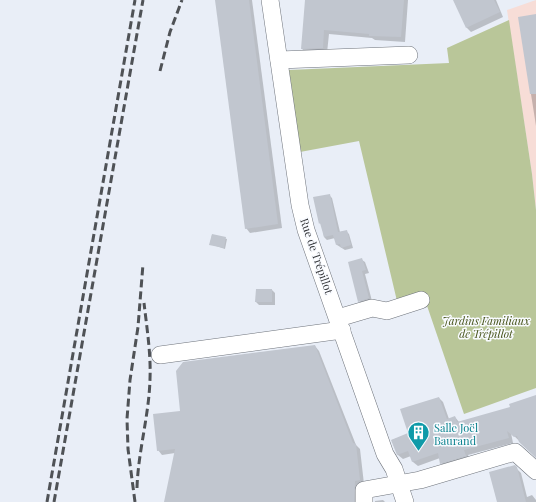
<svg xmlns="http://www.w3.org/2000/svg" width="536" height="502" viewBox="0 0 536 502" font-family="'Playfair Display',serif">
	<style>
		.education { fill: #f7ddd7 }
		.green { fill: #b9c699 }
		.shadow { fill: #0003 }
		.building { fill: #c1c6cf }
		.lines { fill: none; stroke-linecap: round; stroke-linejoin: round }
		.minor-casing { stroke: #6e737b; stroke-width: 18 }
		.minor { stroke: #fff; stroke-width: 17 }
		.rail { stroke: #4f5256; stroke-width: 3; stroke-dasharray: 8 4; stroke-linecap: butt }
		.labels { text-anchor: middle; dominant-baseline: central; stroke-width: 3; stroke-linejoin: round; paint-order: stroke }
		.street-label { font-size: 11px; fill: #36383c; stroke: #f9fbff }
		.park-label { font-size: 11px; font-style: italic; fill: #46531a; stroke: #f9fbff }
		.culture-label { font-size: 11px; fill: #0d838f; stroke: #f9fbff; text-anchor: start }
	</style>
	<rect width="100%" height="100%" fill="#e9eef7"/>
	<polygon class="education" points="536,0 536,210 532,174 507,10"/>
	<polygon class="green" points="509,20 532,174 536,210 536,388 464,414 423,294 397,301 359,141 300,152 289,70 449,63 447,48"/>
	<g class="shadow">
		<polygon points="216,0 252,0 282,228 250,233 246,228"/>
		<polygon points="306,0 408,0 405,42 375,40 372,38 329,34 327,53 307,53 302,49"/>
		<polygon points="454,0 496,0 503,17 471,32 467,28"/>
		<polygon points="536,15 536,126 519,18"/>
		<polygon points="329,195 332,198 340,232 346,231 349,234 353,248 345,250 337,245 335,238 327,240 324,237 322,225 320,223"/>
		<polygon points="212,235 227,239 225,249 210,244"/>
		<polygon points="362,260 365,262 369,273 365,274 372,301 362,304 359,301"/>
		<polygon points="272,290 275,293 275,305 259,305 256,302"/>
		<polygon points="315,346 319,351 356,445 360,449 364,484 359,502 165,502 175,453 162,455 158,450 181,412"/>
		<polygon points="536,396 536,457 511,433 513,443 468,455 470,460 446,468 441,463 440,458 418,466 413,462 411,456 403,459 398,455 392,440 409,434 439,398 443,402 449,419 455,417 459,422 512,408"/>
		<polygon points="515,467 521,473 527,497 532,495 536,500 536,502 498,502"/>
		<polygon points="383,500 385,502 375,502 375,501"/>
	</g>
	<g class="building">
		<polygon points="215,0 249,0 278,224 245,229"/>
		<polygon points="305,0 404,0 401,37 369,36 369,34 324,30 323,48 301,49"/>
		<polygon points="453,0 494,0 500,12 466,28"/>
		<polygon points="536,14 536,94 530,94 518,17"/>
		<polygon points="330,194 338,232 347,230 351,245 341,248 340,244 336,245 333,235 324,237 320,223 319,224 313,197"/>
		<polygon points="212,234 226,237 224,248 209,245"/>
		<polygon points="362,258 366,270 362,271 369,298 358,302 348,262"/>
		<polygon points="256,289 272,289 272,302 255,302"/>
		<polygon points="315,345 353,443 356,444 360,480 355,481 354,502 164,502 175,449 157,451 153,414 180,411 176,371 183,362"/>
		<polygon points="536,395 536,458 519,442 517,436 514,437 507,431 509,438 464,450 466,456 440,464 438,453 412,462 408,451 397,455 391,440 408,433 400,409 439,397 447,419 455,416 457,422 510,407 509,404"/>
		<polygon points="515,465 517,467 526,502 497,502 489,472"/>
	</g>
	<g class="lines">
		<defs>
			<g id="minor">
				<polyline points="270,0 300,205 306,230 385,454 394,469 405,502"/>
				<polyline points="279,60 409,55"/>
				<polyline points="338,318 372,308 387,311 421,300"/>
				<polyline points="160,355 342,330"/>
				<polyline points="364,502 364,490 420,480 515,452 536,471"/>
			</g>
		</defs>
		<use href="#minor" class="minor-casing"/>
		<use href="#minor" class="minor"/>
		<g class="rail">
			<polyline points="160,71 170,32 182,0"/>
			<path d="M137,488C138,452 149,416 150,379C151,354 147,329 144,303"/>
			<polyline points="47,502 135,0"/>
			<polyline points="54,502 143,0"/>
			<polyline points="135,502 128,449 127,419 130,380 138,327 143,264"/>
		</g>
	</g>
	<defs>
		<symbol id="building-pin" viewBox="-11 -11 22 30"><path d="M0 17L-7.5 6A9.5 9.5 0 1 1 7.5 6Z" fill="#0f9aa8" stroke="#f9fbff"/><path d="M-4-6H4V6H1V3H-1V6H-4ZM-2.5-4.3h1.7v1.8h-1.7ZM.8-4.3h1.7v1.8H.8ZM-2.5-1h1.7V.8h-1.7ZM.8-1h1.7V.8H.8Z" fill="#fff"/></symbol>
	</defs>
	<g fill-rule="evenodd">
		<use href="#building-pin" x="406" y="420" width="25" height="34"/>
	</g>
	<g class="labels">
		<g class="street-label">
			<text transform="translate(317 256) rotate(71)">Rue de Trépillot</text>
		</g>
		<g class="park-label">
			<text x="486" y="320">Jardins Familiaux<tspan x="486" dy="13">de Trépillot</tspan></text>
		</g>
		<g class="culture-label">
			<text x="434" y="427">Salle Joël<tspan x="434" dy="13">Baurand</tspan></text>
		</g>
	</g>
</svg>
